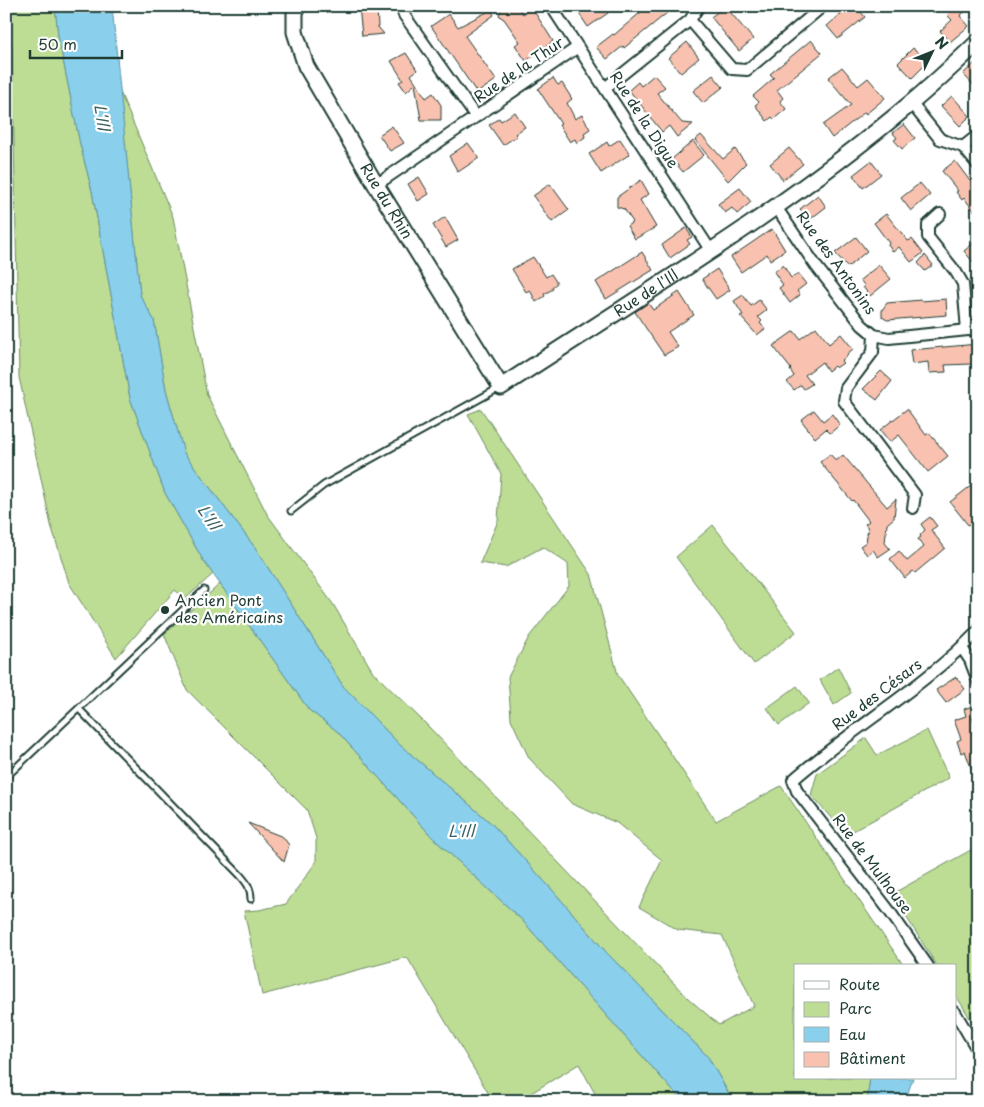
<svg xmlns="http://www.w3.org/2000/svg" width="984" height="1107" viewBox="0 0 984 1107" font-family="'Playpen Sans',sans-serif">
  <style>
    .green { fill: #bddc94; stroke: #6e8c64 }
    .water { fill: #8acfec; stroke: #5f95a2 }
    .building { fill: #f9c1af; stroke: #1f3d34 }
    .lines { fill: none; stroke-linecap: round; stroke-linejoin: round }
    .lane-casing { stroke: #1f3d34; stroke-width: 9 }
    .street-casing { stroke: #1f3d34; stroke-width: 14 }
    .secondary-casing { stroke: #1f3d34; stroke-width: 19 }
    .lane { stroke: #fff; stroke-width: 5 }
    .street { stroke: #fff; stroke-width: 10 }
    .secondary { stroke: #fff; stroke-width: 15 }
    .poi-dot { fill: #1f3d34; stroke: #fff; stroke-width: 2 }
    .labels { text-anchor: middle; stroke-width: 4.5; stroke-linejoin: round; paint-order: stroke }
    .street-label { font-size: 15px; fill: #1f3d34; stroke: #fff }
    .poi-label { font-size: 15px; fill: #1f3d34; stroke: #fff; text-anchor: start }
    .water-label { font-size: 16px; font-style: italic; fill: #3a6262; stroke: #fff }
  </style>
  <rect width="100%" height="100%" fill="#fff"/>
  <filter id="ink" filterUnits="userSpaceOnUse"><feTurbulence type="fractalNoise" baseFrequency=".02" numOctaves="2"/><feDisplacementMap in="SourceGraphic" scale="10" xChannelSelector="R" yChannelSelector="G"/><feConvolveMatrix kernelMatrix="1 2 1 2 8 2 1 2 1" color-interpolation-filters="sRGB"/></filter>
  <g filter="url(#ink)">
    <path class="green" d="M 6,6 L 55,6 L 58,35 L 80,144 L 92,191 L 130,398 L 165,493 L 203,560 L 213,574 L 185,599 L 175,590 L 116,658 L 69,583 L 51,525 L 19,377 L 12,44 L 6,36 Z
      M 120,92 L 173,217 L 207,395 L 267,514 L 333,604 L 373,672 L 427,725 L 688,998 L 719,1025 L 754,1006 L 722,935 L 678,930 L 639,907 L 662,860 L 617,823 L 572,804 L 529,758 L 511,719 L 508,677 L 529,637 L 569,586 L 568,564 L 543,547 L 506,567 L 480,563 L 498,521 L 501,474 L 468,414 L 481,409 L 591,574 L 618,675 L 716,821 L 781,786 L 904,966 L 795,966 L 795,1078 L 870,1078 L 867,1101 L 733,1101 L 708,1057 L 606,952 L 555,893 L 491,823 L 400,745 L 343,686 L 256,549 L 184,453 L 166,390 L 154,320 L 140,295 Z
      M 713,525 L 796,632 L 754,664 L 676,557 Z
      M 220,584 L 309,710 L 337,731 L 434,839 L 522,920 L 682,1101 L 599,1101 L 579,1064 L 518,1101 L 493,1101 L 407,957 L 262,995 L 244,911 L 259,910 L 286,904 L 316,862 L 316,838 L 307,810 L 187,690 L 164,634 Z
      M 838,667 L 851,693 L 834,705 L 820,680 Z
      M 797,686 L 809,703 L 779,725 L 767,708 Z
      M 927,730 L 949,778 L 846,835 L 811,795 L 817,774 L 866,738 L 877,755 Z
      M 978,846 L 978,1020 L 973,1023 L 955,994 L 955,966 L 937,966 L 892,894 Z"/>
    <path class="water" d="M 55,6 L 112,6 L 140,295 L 154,320 L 166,390 L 184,453 L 256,549 L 343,686 L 400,745 L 491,823 L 555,893 L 606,952 L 708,1057 L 733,1101 L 682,1101 L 522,920 L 434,839 L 337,731 L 309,710 L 203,560 L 165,493 L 130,398 L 92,191 L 80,144 L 58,35 Z
      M 870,1078 L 913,1078 L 905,1101 L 867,1101 Z"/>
    <path class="building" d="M 359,6 L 377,6 L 378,27 L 384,34 L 362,36 Z
      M 505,6 L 517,6 L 523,14 L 532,8 L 553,41 L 526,61 L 515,45 L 520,42 L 504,19 L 502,18 L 499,15 L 501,10 Z
      M 588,6 L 604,6 L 608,13 L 588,27 L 578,12 Z
      M 648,6 L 671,6 L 665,11 L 667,13 L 624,48 L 623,46 L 607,59 L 596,47 L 613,34 L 614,35 Z
      M 725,6 L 753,39 L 739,51 L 711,17 Z
      M 850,6 L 856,6 L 865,17 L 838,39 L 827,26 Z
      M 956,6 L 971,6 L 960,16 L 969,26 L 950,42 L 940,31 L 952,20 L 947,15 Z
      M 491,10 L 494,15 L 465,36 L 496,80 L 477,93 L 431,26 L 449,14 L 458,27 Z
      M 811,40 L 822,53 L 777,90 L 783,98 L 780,101 L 786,109 L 774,119 L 772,117 L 767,121 L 755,105 L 759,102 L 753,96 L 774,78 L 770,74 Z
      M 687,42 L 699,58 L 681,73 L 668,58 Z
      M 913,48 L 929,61 L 912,78 L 898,63 Z
      M 406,53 L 417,70 L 411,75 L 426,98 L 433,93 L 441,105 L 441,120 L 421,120 L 415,84 L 406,92 L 399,82 L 403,80 L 391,61 Z
      M 978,60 L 978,90 L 963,74 Z
      M 842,67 L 858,86 L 868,78 L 885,98 L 866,114 L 865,112 L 832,138 L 823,125 L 851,105 L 828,78 Z
      M 654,75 L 665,87 L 657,93 L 682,123 L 693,124 L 677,137 L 669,126 L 662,132 L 629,90 L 638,82 L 641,86 Z
      M 713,75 L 723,87 L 703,103 L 693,91 Z
      M 553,78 L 558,85 L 562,83 L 572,99 L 567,103 L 575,119 L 582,115 L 590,129 L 584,133 L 585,137 L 577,143 L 575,139 L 570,142 L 559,125 L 561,124 L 538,89 Z
      M 952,96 L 970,116 L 960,126 L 941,106 Z
      M 515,112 L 525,127 L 515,134 L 517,136 L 503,145 L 489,125 L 499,118 L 501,121 Z
      M 904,124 L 915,138 L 902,149 L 894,140 L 897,138 L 893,133 Z
      M 392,126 L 404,143 L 390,151 L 379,135 Z
      M 701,135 L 723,159 L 735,149 L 746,163 L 728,181 L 695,140 Z
      M 620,139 L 630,154 L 601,173 L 589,154 L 607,142 L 609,146 Z
      M 693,141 L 704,155 L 683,172 L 672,159 Z
      M 468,143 L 479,158 L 458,172 L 449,156 Z
      M 789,148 L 803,164 L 783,180 L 770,164 Z
      M 871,161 L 881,174 L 863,188 L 853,175 Z
      M 955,161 L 970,181 L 978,176 L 978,186 L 976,188 L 978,191 L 978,216 L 964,198 L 962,200 L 956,192 L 958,191 L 942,171 Z
      M 419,177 L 429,194 L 418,201 L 408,184 Z
      M 641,180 L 649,194 L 640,200 L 656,227 L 635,239 L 627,226 L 633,222 L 624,209 L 617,207 L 617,197 Z
      M 920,183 L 930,195 L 911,211 L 901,198 Z
      M 550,184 L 569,210 L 552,222 L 533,196 Z
      M 740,188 L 751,202 L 737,214 L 732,208 L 725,213 L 718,204 Z
      M 818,195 L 826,207 L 809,220 L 800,209 Z
      M 886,214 L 908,241 L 912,239 L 923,253 L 911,262 L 899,247 L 893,252 L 888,245 L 889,243 L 874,223 Z
      M 445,217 L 458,240 L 446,247 L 433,225 Z
      M 686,228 L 692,237 L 687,240 L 690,244 L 670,258 L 662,245 Z
      M 772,229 L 785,250 L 770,260 L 767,254 L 741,272 L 731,257 Z
      M 856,237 L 867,251 L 848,267 L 835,253 Z
      M 978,239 L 978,268 L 964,251 Z
      M 642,252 L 653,270 L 606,299 L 596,282 Z
      M 925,255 L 933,265 L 925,271 L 918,263 Z
      M 533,257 L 546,277 L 551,274 L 557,283 L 552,287 L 553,289 L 544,294 L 545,296 L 536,302 L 530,290 L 526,292 L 512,269 Z
      M 783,265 L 791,278 L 798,274 L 806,284 L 797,291 L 800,295 L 790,303 L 779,288 L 783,285 L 774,272 Z
      M 879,265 L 891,279 L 870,296 L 863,287 L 865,286 L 860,280 Z
      M 717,269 L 730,290 L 716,299 L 702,279 Z
      M 679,292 L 694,315 L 668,332 L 678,347 L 664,355 L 635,312 L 648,303 L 653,310 Z
      M 743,295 L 751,306 L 759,300 L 767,310 L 758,317 L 762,321 L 760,323 L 765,329 L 757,335 L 740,316 L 743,315 L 734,301 Z
      M 946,299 L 947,315 L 887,320 L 882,317 L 882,310 L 887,303 L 921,300 L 921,301 Z
      M 816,327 L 829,344 L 841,334 L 853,349 L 847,354 L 848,355 L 841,361 L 843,363 L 836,368 L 834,366 L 828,371 L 822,362 L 805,375 L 812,384 L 804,389 L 801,385 L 794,390 L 787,382 L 794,376 L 790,370 L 791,369 L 773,346 L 794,331 L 800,339 Z
      M 978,344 L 978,361 L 971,364 L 945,365 L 946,372 L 929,373 L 928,362 L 912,364 L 910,350 Z
      M 881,371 L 892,381 L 877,400 L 863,389 Z
      M 907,409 L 926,435 L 929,433 L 948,456 L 928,472 L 899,435 L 890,442 L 880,430 Z
      M 814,410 L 823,421 L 832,414 L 840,425 L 830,433 L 826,429 L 815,438 L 801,420 Z
      M 830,454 L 836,461 L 843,455 L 887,507 L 896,499 L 894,518 L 887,524 L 885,543 L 890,549 L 878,557 L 873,550 L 867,555 L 860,546 L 866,542 L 868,528 L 865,524 L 869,521 L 853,500 L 852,501 L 820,462 Z
      M 972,485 L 978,492 L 978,517 L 968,525 L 950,502 Z
      M 930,517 L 937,526 L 931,530 L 945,548 L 915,573 L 913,571 L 905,578 L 890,559 L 899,551 L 907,561 L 924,547 L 918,539 L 921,537 L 920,535 L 925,530 L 921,524 Z
      M 956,677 L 965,689 L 946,703 L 936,690 Z
      M 978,704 L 978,716 L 972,718 L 978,734 L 977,784 L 965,751 L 961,753 L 957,741 L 961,739 L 954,720 L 966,716 L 964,709 Z
      M 248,823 L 283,837 L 289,845 L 284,862 Z"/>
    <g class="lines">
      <g class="lane-casing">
        <path id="lane" d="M 291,511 L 324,485 L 499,388
          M 79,709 L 240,875 C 247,883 251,888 251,899
          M 6,777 L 204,590"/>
      </g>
      <g class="street-casing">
        <path id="street" d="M 401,6 L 404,15 L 476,117
          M 551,6 L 711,251
          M 690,20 L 732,69 L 747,70 L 823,6
          M 605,88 L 690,20 L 699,6
          M 911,103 L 940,139 L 963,147 L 978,165
          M 963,147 L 978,135
          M 376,185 L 578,47
          M 776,207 L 816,266 L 862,325 L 874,335
          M 940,214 L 928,225 L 928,237 L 956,272 L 963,284 L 967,330
          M 874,335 L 873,352 L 846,388 L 844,401 L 915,495 L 913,508
          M 874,335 L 889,338 L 978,329
          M 962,648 L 970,660 L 978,681
          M 928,966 L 888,909 L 797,791 L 793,780 C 852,728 923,688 978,631
          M 955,1012 L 978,1051"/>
      </g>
      <g class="secondary-casing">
        <g id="secondary">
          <path id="s1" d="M 295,6 L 295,32 L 306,66 L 376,185 L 501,387 C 640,296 784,211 911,103 C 934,84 956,63 978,42"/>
        </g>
      </g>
      <use href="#lane" class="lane"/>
      <use href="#street" class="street"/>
      <use href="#secondary" class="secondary"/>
    </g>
  </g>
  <circle class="poi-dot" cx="165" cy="610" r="5"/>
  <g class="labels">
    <g class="street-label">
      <text transform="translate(519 70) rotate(-34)" y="5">Rue de la Thur</text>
      <text transform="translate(644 120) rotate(57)" y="5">Rue de la Digue</text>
      <text dy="5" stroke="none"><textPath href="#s1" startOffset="219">Rue du Rhin</textPath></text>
      <text transform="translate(836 263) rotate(54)" y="5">Rue des Antonins</text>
      <text dy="5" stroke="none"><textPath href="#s1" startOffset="610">Rue de l'Ill</textPath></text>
      <text transform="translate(877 695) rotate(-37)" y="5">Rue des Césars</text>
      <text transform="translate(872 864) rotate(53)" y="5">Rue de Mulhouse</text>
    </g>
    <g class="poi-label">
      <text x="175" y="606">Ancien Pont<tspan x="175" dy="17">des Américains</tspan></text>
    </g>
    <g class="water-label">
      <text transform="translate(102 117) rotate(82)" y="6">L'Ill</text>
      <text transform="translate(209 517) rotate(56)" y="6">L'Ill</text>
      <text x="461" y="837">L'Ill</text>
    </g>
  </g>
  <rect width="984" height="1107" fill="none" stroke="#fff" stroke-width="25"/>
  <rect x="12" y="12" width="959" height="1082" fill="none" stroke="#1f3d34" stroke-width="2" filter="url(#ink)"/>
  <rect x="794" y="964" width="162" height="115" fill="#ffffff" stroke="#a5b1ae"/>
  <rect x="804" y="981" width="25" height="8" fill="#ffffff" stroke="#a5b1ae"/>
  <text x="839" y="990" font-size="15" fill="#1f3d34">Route</text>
  <rect x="804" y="1002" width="25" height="15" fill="#bddc94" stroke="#a5b1ae"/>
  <text x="839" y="1014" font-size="15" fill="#1f3d34">Parc</text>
  <rect x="804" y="1027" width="25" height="15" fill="#8acfec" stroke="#a5b1ae"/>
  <text x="839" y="1040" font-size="15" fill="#1f3d34">Eau</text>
  <rect x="804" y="1052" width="25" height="15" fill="#f9c1af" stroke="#a5b1ae"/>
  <text x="839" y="1064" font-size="15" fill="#1f3d34">Bâtiment</text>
  <g transform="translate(932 52) rotate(47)" stroke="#ffffff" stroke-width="4" paint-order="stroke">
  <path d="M0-4L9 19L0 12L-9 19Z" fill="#1f3d34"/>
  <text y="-8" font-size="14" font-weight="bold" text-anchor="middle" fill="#1f3d34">N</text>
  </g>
  <path d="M30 50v8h92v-8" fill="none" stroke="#1f3d34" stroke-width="2.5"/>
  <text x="38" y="50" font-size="15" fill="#1f3d34" stroke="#ffffff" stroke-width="4" paint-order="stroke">50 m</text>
</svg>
